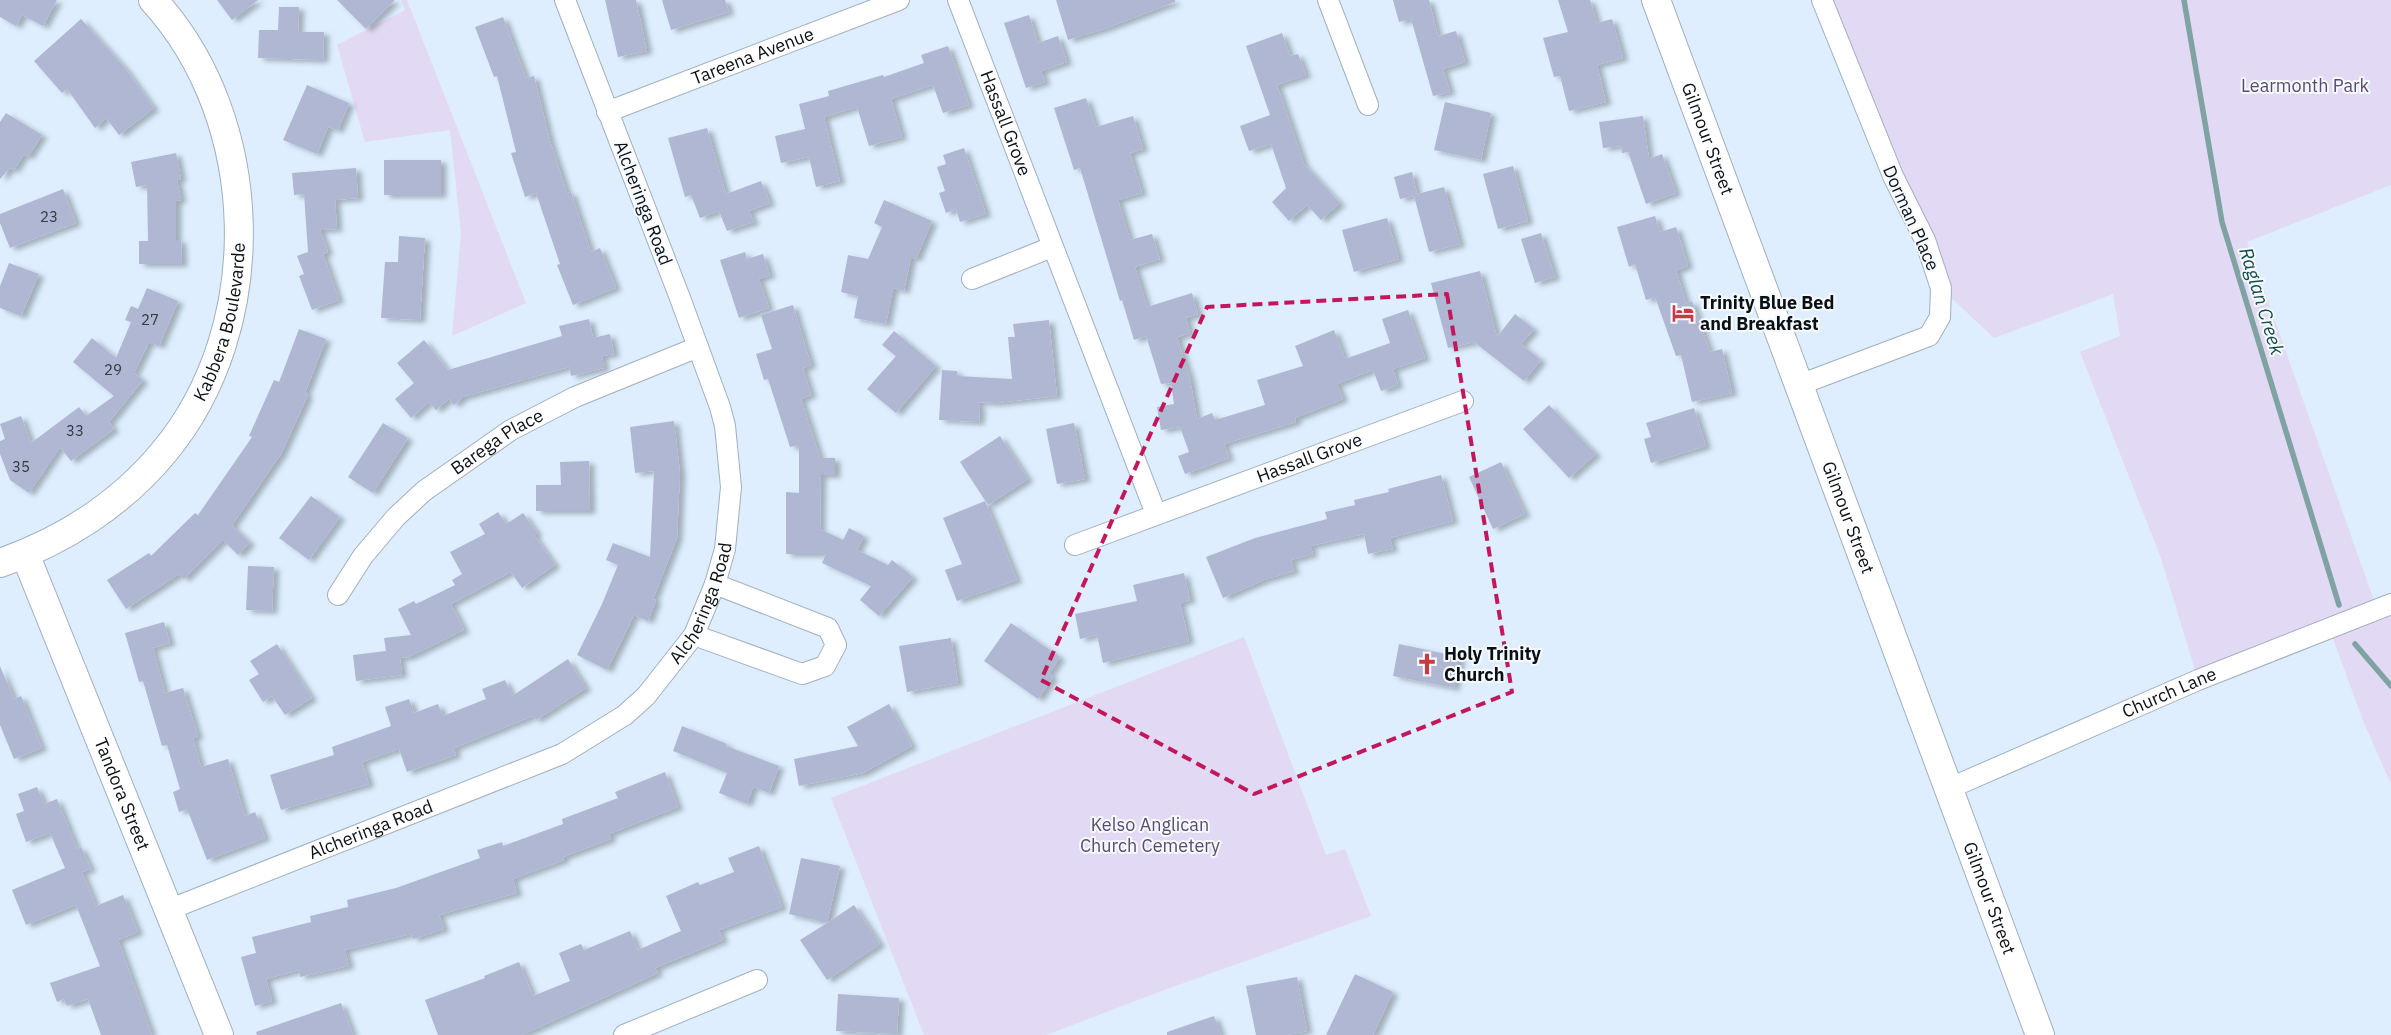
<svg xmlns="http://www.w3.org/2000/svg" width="2391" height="1035" viewBox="0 0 2391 1035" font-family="'IBM Plex Sans',sans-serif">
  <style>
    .green { fill: #e2d9f5 }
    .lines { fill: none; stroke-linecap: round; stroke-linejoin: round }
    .stream { stroke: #7ea3a2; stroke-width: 5.5 }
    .building { fill: #b0b7d3; filter: url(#shadow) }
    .street-casing { stroke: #a0afbe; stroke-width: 22 }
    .secondary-casing { stroke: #a0afbe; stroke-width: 30 }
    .street { stroke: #fff; stroke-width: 20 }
    .secondary { stroke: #fff; stroke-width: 28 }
    .marked { fill: none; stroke: #c2185b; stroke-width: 4; stroke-dasharray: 10 6; stroke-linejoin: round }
    .labels { text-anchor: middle; stroke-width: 4; stroke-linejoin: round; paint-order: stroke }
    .number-label { font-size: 15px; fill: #343944 }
    .street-label { font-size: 18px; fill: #0a0f14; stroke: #f6fafd }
    .park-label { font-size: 18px; fill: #594973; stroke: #f6fafd }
    .poi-label { font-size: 18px; font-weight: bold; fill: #0a0f14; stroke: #f6fafd; text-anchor: start }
    .water-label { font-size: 19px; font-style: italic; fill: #124b4a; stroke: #f6fafd }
  </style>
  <defs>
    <filter id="shadow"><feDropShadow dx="5.5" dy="3" stdDeviation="2.5" flood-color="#0004"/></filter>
  </defs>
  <rect width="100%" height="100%" fill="#deeefe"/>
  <path class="green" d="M 401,0 L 407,0 L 526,303 L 452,336 L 461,233 L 450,130 L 365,142 L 337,45 L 405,10 Z
    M 1822,0 L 2391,0 L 2391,185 L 2247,242 L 2377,609 L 2391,604 L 2391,784 L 2364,723 L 2329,628 L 2198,680 L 2161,558 L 2080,352 L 2120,336 L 2113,294 L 1994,338 L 1941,288 Z
    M 1244,637 L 1326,855 L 1345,849 L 1371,916 L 1167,989 L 1046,1035 L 924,1035 L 831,798 Z"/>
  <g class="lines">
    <path class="stream" d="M 2184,0 L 2222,222 L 2339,605
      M 2355,644 L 2391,686"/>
  </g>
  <path class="building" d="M 0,0 L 57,0 L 43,26 L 22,15 L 16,26 L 0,17 Z
    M 217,0 L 258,0 L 232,20 Z
    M 337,0 L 395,0 L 366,29 Z
    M 605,0 L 636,0 L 647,51 L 618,57 Z
    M 662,0 L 725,0 L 729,12 L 671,30 Z
    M 1056,0 L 1175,0 L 1175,2 L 1107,28 L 1068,40 Z
    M 1393,0 L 1429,0 L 1438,36 L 1456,31 L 1465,62 L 1443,69 L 1450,92 L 1433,96 L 1411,19 L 1399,22 Z
    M 1558,0 L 1590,0 L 1597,23 L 1612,19 L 1623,58 L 1597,65 L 1606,102 L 1569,111 L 1560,76 L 1554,77 L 1543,38 L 1568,32 Z
    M 279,7 L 299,7 L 298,32 L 324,32 L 323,60 L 258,58 L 259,30 L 278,30 Z
    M 1029,15 L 1038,43 L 1058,36 L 1067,62 L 1041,71 L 1045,82 L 1026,88 L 1004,23 Z
    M 503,17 L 526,78 L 534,76 L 550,141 L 567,193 L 571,192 L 591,252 L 600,248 L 616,288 L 573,305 L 557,265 L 560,264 L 536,193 L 525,197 L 511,153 L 516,152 L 497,76 L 494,77 L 475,27 Z
    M 81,19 L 125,68 L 154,108 L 119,135 L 106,118 L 95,128 L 67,89 L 62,93 L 34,61 Z
    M 1282,33 L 1290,56 L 1298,54 L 1306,75 L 1277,85 L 1304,164 L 1340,203 L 1321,220 L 1307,205 L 1289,221 L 1272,202 L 1286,188 L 1271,144 L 1249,151 L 1240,126 L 1270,115 L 1246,46 Z
    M 948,46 L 969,105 L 943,113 L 933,85 L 891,99 L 902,137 L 869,146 L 857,107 L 824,117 L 840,181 L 816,187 L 809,157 L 781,163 L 775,136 L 805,129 L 799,104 L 829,96 L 828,91 L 883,75 L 884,77 L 924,63 L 921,55 Z
    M 307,85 L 349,103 L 338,130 L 328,127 L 317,154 L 283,140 Z
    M 1086,98 L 1096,127 L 1133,116 L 1143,149 L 1130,153 L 1142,193 L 1118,200 L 1130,240 L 1152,234 L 1160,259 L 1135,267 L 1147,307 L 1192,293 L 1198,314 L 1186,318 L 1190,333 L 1177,337 L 1190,379 L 1197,419 L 1212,413 L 1215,420 L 1265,405 L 1257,380 L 1303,366 L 1295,346 L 1334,330 L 1345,359 L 1390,343 L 1382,319 L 1408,310 L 1425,358 L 1393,369 L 1398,385 L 1381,391 L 1373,370 L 1337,384 L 1343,399 L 1295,418 L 1296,422 L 1224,444 L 1229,458 L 1185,474 L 1178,456 L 1189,452 L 1180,427 L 1161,430 L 1157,407 L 1174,404 L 1171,383 L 1161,384 L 1146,336 L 1134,340 L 1122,300 L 1120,301 L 1080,168 L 1074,170 L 1054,108 Z
    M 1445,102 L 1491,113 L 1481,160 L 1434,150 Z
    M 6,113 L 42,135 L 28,157 L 24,154 L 14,170 L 10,168 L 0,179 L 0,122 Z
    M 1643,116 L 1649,159 L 1662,154 L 1676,193 L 1646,204 L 1628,152 L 1622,153 L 1621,146 L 1603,148 L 1599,122 Z
    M 707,128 L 726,194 L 761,181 L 770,203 L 749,211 L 754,222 L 727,231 L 719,211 L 700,218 L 691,195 L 685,197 L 668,138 Z
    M 964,148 L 986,214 L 960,222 L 956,209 L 946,213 L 939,193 L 945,191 L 937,167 L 946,164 L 943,155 Z
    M 176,153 L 181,179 L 177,180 L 181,200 L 176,201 L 176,240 L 181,240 L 182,264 L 139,264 L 139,241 L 148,241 L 147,185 L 136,187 L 131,162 Z
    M 384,160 L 441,160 L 441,195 L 384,195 Z
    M 1513,166 L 1528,221 L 1498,229 L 1483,174 Z
    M 356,168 L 358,198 L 335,200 L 337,229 L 320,230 L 328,252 L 323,254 L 339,300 L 312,310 L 299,276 L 304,274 L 297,256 L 308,252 L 304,194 L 294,195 L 292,173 Z
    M 1412,172 L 1417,194 L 1444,187 L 1460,244 L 1429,252 L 1414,196 L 1400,199 L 1394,177 Z
    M 63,189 L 76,223 L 10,248 L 0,223 L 0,214 Z
    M 884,200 L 932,221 L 916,259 L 911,257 L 904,291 L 893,288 L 886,324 L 854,318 L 858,296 L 841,292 L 848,255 L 868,259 L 882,227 L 874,223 Z
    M 1655,216 L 1660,232 L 1676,227 L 1688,266 L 1676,270 L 1686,303 L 1692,301 L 1710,352 L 1722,349 L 1732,393 L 1692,402 L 1681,355 L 1676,356 L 1655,297 L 1646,300 L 1635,264 L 1629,267 L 1617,227 Z
    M 1387,218 L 1399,259 L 1354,272 L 1342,230 Z
    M 1541,233 L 1555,277 L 1535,283 L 1521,239 Z
    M 399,236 L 425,238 L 420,320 L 381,318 L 385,262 L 398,262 Z
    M 745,252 L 747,259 L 763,254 L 770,275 L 759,279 L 769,308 L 739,318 L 720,260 Z
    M 9,263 L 39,274 L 21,316 L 0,308 L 0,286 Z
    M 1480,271 L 1497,337 L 1515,314 L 1534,329 L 1521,344 L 1541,360 L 1524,381 L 1474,342 L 1448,348 L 1431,283 Z
    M 147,288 L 178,301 L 159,346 L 149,342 L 134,373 L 143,380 L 109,422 L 114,429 L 71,461 L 60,447 L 29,493 L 10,480 L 0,454 L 0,441 L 5,439 L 0,424 L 21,416 L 31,443 L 79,407 L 86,416 L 114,396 L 73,362 L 92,338 L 116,358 L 131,322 L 125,320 L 131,306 L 138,309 Z
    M 793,305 L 811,365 L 803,368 L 811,395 L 801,399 L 820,458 L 835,458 L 835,475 L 821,475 L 820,529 L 843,540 L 849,528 L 864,536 L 857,550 L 888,565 L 892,560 L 913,577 L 879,616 L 860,600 L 871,586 L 822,563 L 826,554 L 786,554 L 786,492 L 799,493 L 799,445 L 790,447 L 768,379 L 764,380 L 756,354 L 772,349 L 761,315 Z
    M 589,319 L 593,338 L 610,334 L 614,354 L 602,356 L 604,368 L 571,376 L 569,367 L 463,397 L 454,405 L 449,399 L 436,410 L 429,402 L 411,418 L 395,399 L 414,383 L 397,363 L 424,340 L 448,370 L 562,336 L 559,326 Z
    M 1049,320 L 1057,396 L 996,403 L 977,402 L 980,407 L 979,422 L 939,420 L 942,370 L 957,371 L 957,376 L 1012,379 L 1008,337 L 1015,337 L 1013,324 Z
    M 299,329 L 326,339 L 305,393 L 308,395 L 281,454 L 232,525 L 250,543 L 238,555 L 223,540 L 184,579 L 179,574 L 126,609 L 107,580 L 149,553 L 151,556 L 195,513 L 198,515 L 252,437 L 249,436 L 274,380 L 279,382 Z
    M 894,331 L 936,366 L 896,413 L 867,389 L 896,356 L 882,345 Z
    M 1549,405 L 1596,454 L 1569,478 L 1523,429 Z
    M 1694,408 L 1706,446 L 1651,463 L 1644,439 L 1651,437 L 1646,423 Z
    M 674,421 L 680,473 L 677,538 L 653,599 L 656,600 L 648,621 L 634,615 L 607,670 L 577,655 L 602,604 L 618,565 L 606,560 L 613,543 L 650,557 L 654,471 L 635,473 L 630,427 Z
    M 383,423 L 408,438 L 373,493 L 348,477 Z
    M 1074,423 L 1085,479 L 1057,484 L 1046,429 Z
    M 1000,436 L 1028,479 L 988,505 L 960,462 Z
    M 589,461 L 590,511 L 536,511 L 536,485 L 561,485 L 560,462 Z
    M 1501,462 L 1525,514 L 1493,529 L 1469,477 Z
    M 1441,475 L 1453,521 L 1390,538 L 1393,549 L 1368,554 L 1364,534 L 1310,546 L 1313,554 L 1291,560 L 1294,571 L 1264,580 L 1223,598 L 1206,557 L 1255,538 L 1327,519 L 1325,512 L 1355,505 L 1354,500 L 1389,492 L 1388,489 Z
    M 311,496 L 340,517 L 309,560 L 279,538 Z
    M 985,501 L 1017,580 L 957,601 L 945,570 L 962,564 L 943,518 Z
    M 498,512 L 506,524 L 523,513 L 537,533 L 534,535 L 555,565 L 522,588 L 511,572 L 451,604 L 464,630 L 409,657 L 400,658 L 402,675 L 356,681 L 353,655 L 386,651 L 384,638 L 411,635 L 398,609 L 414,601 L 416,604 L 455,585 L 452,580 L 462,574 L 450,552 L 485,534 L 479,524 Z
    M 248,566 L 274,567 L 272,611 L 246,610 Z
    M 1184,573 L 1190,600 L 1180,603 L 1189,641 L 1103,663 L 1097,635 L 1080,639 L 1075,614 L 1137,601 L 1133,585 Z
    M 164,622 L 170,643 L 153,648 L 165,693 L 183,688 L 198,736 L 193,738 L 201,767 L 228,759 L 245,816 L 255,812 L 265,838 L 207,860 L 187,809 L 179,812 L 173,792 L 180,789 L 167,745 L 162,746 L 143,681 L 139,682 L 125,633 Z
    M 1011,623 L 1060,657 L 1049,674 L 1053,677 L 1038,699 L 984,661 Z
    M 951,638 L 958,683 L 907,692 L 899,646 Z
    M 277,644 L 312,698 L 285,715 L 272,696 L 263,702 L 249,680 L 259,674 L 250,661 Z
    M 1399,644 L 1460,657 L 1454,688 L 1393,676 Z
    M 568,659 L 586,688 L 536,720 L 533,716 L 454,748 L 456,755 L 407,772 L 399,749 L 362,762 L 369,784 L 281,810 L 270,775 L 334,755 L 332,747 L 391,726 L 385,707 L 409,699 L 414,713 L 438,704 L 443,716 L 486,699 L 482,689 L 505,680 L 512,696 Z
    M 0,666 L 14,699 L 21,696 L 42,748 L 14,759 L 0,725 Z
    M 889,704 L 912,746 L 863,773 L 799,786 L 794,759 L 858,746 L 847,727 Z
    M 682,726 L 727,744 L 726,746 L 779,766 L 769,793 L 753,787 L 747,804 L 719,793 L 727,773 L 673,751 Z
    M 665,772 L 678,807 L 609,834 L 611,839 L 563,857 L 564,860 L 513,879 L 517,893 L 439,915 L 444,929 L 413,939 L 411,934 L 345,950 L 349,966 L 300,977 L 299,970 L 266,979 L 272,1001 L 255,1006 L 241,957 L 256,953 L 252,937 L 311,922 L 310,916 L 348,907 L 347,900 L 396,888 L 480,858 L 477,850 L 502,842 L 503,846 L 563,824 L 562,819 L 618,798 L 615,792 Z
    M 37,787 L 44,804 L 57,799 L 77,849 L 81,847 L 91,869 L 82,872 L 96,906 L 123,895 L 138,932 L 118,940 L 152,1035 L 101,1035 L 88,999 L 67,1006 L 64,999 L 57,1002 L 50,983 L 100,966 L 76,905 L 26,925 L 12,890 L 65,868 L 50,833 L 26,842 L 16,814 L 24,811 L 18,794 Z
    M 759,846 L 782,907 L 719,930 L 723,940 L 655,968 L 658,973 L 522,1035 L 438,1035 L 425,1000 L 485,978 L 484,976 L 519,962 L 533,996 L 570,981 L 559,953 L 581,944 L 584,950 L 630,931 L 638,950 L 681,931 L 666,896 L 698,882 L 700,885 L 734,872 L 728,858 Z
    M 801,858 L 840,866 L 827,923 L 854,905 L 880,944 L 827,980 L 800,940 L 827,923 L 789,914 Z
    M 1355,974 L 1393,992 L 1373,1035 L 1326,1035 Z
    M 1297,977 L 1307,1031 L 1287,1035 L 1256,1035 L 1246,986 Z
    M 838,994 L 899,998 L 897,1034 L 836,1031 Z
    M 341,1003 L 353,1035 L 257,1035 L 256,1032 Z
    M 1214,1016 L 1221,1035 L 1167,1035 L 1167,1032 Z"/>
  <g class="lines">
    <g class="street-casing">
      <g id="street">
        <path id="s1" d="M 958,0 L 1156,514"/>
        <path d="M 1328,0 L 1368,105"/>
        <path id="s2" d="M 607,112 L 899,0"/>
        <path d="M 972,279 L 1052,247"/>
        <path d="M 1799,385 L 1929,336 L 1940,317 L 1941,288 L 1925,240 L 1893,176 L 1822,0"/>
        <path id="s3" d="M 1075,545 L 1463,401"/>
        <path id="s4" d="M 338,595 L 363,556 L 396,517 L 424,491 L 511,430 L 575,397 L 698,347"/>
        <path d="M 694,635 L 802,674 L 825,666 L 836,645 L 828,628 L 715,584"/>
        <path id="s5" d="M 1950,788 L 2198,680 L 2391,604"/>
        <path id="s6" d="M 168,910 L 562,754 L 625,715 L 646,696 L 694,635 L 715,584 L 725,549 L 731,487 L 725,426 L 720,407 L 680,298 L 565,0"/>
        <path d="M 624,1035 L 757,980"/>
      </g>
    </g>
    <g class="secondary-casing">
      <g id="secondary">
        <path id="s7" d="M 1656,0 L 2040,1035"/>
        <path id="s8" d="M 25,554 L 219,1035"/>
        <path id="s9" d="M 0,563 C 63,541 121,504 164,452 C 268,327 263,120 153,0"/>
      </g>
    </g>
    <use href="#street" class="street"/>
    <use href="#secondary" class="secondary"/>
  </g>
  <path class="marked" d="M 1447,294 L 1512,692 L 1254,794 L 1041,680 L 1207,307 Z"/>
  <defs>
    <g id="hotel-bare" transform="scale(1.725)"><path d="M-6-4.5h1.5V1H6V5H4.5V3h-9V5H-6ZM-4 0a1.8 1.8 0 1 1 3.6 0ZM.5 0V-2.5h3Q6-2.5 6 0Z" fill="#ca3a45" stroke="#f6fafd" stroke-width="2.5" paint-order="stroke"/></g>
    <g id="church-bare" transform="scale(1.725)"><path d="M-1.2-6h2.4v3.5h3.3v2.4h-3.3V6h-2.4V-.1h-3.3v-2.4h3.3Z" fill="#ca3a45" stroke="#f6fafd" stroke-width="2.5" paint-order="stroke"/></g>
  </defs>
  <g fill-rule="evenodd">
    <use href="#hotel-bare" x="1683" y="313"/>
    <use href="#church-bare" x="1427" y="664"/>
  </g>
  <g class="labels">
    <g class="number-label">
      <text x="49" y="222">23</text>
      <text x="150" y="325">27</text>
      <text x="113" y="375">29</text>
      <text x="75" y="436">33</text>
      <text x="21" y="472">35</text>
    </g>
    <g class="street-label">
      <text dy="6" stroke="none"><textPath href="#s2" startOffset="156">Tareena Avenue</textPath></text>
      <text dy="6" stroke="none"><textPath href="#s1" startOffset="132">Hassall Grove</textPath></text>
      <text dy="6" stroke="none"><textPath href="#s7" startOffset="148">Gilmour Street</textPath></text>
      <text transform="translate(643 203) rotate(69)" y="6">Alcheringa Road</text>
      <text transform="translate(1911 218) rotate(66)" y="6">Dorman Place</text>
      <text dy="6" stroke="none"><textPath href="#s9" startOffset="345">Kabbera Boulevarde</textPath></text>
      <text dy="6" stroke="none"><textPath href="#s4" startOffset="224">Barega Place</textPath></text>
      <text dy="6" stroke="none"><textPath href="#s3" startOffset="250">Hassall Grove</textPath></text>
      <text dy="6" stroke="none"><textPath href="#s7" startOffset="552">Gilmour Street</textPath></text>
      <text dy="6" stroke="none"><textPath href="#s6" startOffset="636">Alcheringa Road</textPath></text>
      <text dy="6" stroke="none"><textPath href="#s5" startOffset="239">Church Lane</textPath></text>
      <text dy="6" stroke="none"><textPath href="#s8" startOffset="259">Tandora Street</textPath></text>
      <text dy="6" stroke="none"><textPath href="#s6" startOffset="218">Alcheringa Road</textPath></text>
      <text dy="6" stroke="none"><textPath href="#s7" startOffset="958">Gilmour Street</textPath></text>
    </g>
    <g class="park-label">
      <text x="2305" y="92">Learmonth Park</text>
      <text x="1150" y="831">Kelso Anglican<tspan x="1150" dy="21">Church Cemetery</tspan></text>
    </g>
    <g class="poi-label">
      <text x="1700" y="309">Trinity Blue Bed<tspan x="1700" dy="21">and Breakfast</tspan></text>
      <text x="1444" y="660">Holy Trinity<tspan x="1444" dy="21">Church</tspan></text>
    </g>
    <g class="water-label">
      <text transform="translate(2262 301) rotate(73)" y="7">Raglan Creek</text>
    </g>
  </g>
</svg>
